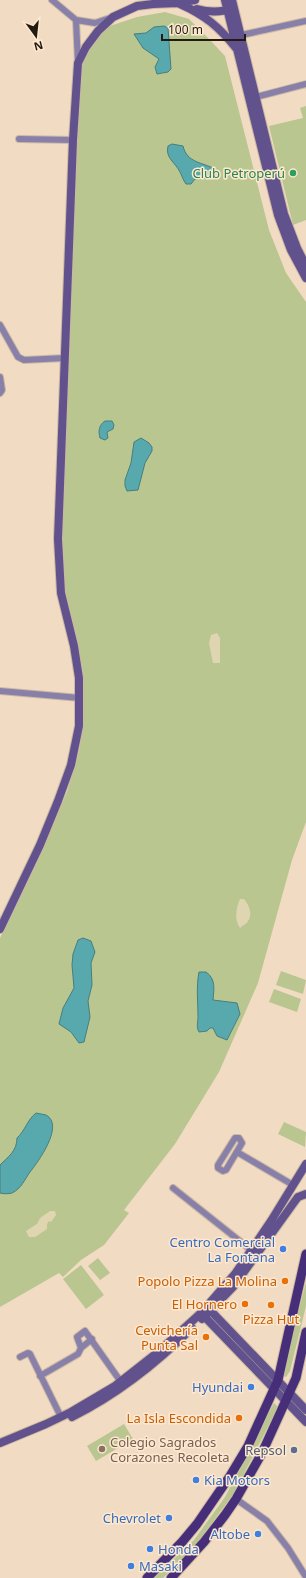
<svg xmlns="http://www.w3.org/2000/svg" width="306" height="1578" viewBox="0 0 306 1578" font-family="'Noto Sans',sans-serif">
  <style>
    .green { fill: #b9c690 }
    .sand { fill: #dfd6b1 }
    .water { fill: #57a9ad; stroke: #477e7e }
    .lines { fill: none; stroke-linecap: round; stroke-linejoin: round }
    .street-casing { stroke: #ccb8a3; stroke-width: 8 }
    .secondary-casing { stroke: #ccb8a3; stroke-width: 10 }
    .primary-casing { stroke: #ccb8a3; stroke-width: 11 }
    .street { stroke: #8980aa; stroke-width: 6 }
    .secondary { stroke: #61528d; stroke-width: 8 }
    .primary { stroke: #462f78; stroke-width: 9 }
    .leisure-dot { fill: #2e9e5b; stroke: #fee8d0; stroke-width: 1.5 }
    .shop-dot { fill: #3f7fe0; stroke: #fee8d0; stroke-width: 1.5 }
    .food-dot { fill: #e8710a; stroke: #fee8d0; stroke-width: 1.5 }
    .education-dot { fill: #8d6e63; stroke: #fee8d0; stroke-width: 1.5 }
    .service-dot { fill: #5c6f8a; stroke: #fee8d0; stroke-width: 1.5 }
    .labels { text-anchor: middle; stroke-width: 3; stroke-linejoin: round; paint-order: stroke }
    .leisure-label { font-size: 13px; fill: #27864d; stroke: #fee8d0; text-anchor: end }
    .shop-label { font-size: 13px; fill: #366cbe; stroke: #fee8d0; text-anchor: end }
    .food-label { font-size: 13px; fill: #c56008; stroke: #fee8d0; text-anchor: end }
    .education-label { font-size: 13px; fill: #785e54; stroke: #fee8d0; text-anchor: start }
    .service-label { font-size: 13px; fill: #4e5e75; stroke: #fee8d0; text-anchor: end }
  </style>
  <rect width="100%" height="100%" fill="#f1dbc3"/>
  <path class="green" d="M 165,12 L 189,19 L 210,40 L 225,56 L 269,230 L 286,273 L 306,302 L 306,822 L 292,860 L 258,983 L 219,1072 L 175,1144 L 124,1210 L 129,1213 L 104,1245 L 81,1260 L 63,1277 L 59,1273 L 0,1307 L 0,938 L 36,863 L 67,792 L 79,751 L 84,706 L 77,647 L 66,604 L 60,557 L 79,68 L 87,46 L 110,26 L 137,17 Z
    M 306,106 L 306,220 L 293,225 L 269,126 L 303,118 L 300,108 Z
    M 281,971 L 306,980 L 303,994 L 276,985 Z
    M 274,989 L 301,999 L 297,1012 L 269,1002 Z
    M 284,1122 L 306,1132 L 305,1147 L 278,1134 Z
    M 98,1258 L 110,1273 L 100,1280 L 88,1266 Z
    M 81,1265 L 104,1295 L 86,1309 L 63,1279 Z
    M 306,1282 L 306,1306 L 290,1371 L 286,1377 L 284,1376 L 283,1372 Z
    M 274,1403 L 278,1407 L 234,1493 L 197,1543 L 163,1578 L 154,1578 L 194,1540 L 225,1497 Z
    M 124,1424 L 133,1439 L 96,1461 L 87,1446 Z"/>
  <path class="sand" d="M 217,633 L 220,638 L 220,663 L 213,663 L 209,643 L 211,635 Z
    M 240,899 L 244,899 C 249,905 253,914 248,921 C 247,924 243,925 240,928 C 234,920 236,908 240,899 Z
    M 50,1211 L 55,1211 L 56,1215 L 51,1222 L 49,1221 L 47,1224 L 47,1229 L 35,1237 L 29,1237 L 26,1231 L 37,1224 L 40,1218 Z"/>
  <path class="water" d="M 164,26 L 168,28 L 171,69 L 168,72 L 157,74 L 155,67 L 159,59 L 143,48 L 134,34 L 146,33 L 154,27 Z
    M 172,144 L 183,146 C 187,163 202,162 215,169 L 215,176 L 212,178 L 195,179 L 191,184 L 186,184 C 183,180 182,176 180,172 C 175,162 165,158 168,146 Z
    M 105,421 L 112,421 L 114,425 L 113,429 L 107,432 L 108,438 L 105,440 L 100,438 C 98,431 99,425 105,421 Z
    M 141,438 L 149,443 L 152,447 L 152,451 L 145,463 L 138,490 L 127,491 L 125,486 L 125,480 L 131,463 L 134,442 Z
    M 83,938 L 91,941 L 95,952 L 91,963 L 92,985 L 88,1001 L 90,1017 L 84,1042 L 79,1043 L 71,1032 L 59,1024 L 63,1008 L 74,988 L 72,965 L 73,954 L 78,940 Z
    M 199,972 L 206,972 C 216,979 214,989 213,1000 L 237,1003 L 240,1014 L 227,1040 L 217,1036 L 213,1028 L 210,1028 L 207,1031 L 199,1032 C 196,1027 198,1022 198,1017 C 198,1002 196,987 199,972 Z
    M 36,1113 C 39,1114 43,1114 46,1115 C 65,1125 38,1162 30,1172 C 25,1179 21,1189 12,1193 C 8,1194 4,1194 0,1193 L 0,1165 C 8,1157 17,1151 17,1138 C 25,1131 27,1120 36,1113 Z"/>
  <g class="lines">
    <g class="street-casing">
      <path id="street" d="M 52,0 L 76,20 L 95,23 L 110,18
        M 76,20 L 78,63
        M 237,36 L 306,21
        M 256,97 L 306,84
        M 19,139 L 73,140
        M 0,325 L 18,357 L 24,360 L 65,358
        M 0,377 L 2,390 L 0,393
        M 0,691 L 80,698
        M 235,1138 L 239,1138 L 242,1143 L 226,1170 L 223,1171 L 218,1168 L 218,1165 Z
        M 237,1152 L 293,1185
        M 173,1188 L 251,1250
        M 81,1348 L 77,1337 L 85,1331 L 121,1382
        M 20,1357 L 28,1353 L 30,1354 L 61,1417
        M 40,1376 L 78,1354 L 81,1348 L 92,1339
        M 236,1499 L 267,1521 L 288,1548 L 306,1577"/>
    </g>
    <g class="secondary-casing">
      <path id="secondary" d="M 225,0 L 278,215 L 291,250 L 306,278
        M 232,0 L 284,214 L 297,248 L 306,266
        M 180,4 C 205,15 219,27 236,48
        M 197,9 C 207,12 222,13 231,8
        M 0,929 L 40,845 L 58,801 L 71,765 L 79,726 L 79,678 L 74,646 L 61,593 L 58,539 L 73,140 L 78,63 L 86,47 L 98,31 L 113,17 L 137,6 L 153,4 L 178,3 L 195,0
        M 208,1308 L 306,1410
        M 201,1313 L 306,1422
        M 202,1319 L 233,1287 L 295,1201 L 298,1197 L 306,1194
        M 72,1417 C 118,1394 156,1364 192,1328
        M 0,1443 L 46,1424 L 71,1412 L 115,1386 L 157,1353 L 201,1313 L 235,1274 L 271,1221 L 306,1164"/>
    </g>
    <g class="primary-casing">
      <path id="primary" d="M 147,1578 L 182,1542 L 197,1524 L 230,1476 L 248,1446 L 278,1380 L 306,1254
        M 171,1578 L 204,1542 L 225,1515 L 236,1499 L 262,1453 L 296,1378 L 306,1332"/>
    </g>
    <use href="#street" class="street"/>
    <use href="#secondary" class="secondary"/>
    <use href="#primary" class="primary"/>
  </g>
  <circle class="leisure-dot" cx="293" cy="173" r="4"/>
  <g class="shop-dot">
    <circle cx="283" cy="1249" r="4"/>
    <circle cx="251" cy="1387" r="4"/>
    <circle cx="196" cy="1480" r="4"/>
    <circle cx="169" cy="1518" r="4"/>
    <circle cx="258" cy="1534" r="4"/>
    <circle cx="150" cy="1549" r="4"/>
    <circle cx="131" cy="1566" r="4"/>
  </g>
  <g class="food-dot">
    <circle cx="285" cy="1281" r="4"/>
    <circle cx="245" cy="1304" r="4"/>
    <circle cx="271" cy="1305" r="4"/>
    <circle cx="206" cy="1337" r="4"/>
    <circle cx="239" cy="1418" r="4"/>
  </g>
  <circle class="education-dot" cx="102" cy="1449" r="4"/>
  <circle class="service-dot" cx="294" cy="1450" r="4"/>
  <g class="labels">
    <g class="leisure-label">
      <text x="285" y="178">Club Petroperú</text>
    </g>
    <g class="shop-label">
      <text x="275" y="1247">Centro Comercial<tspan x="275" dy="15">La Fontana</tspan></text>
      <text x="243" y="1392">Hyundai</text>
      <text x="204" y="1485" text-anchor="start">Kia Motors</text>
      <text x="161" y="1523">Chevrolet</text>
      <text x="250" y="1539">Altobe</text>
      <text x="158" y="1554" text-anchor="start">Honda</text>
      <text x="139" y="1571" text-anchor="start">Masaki</text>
    </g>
    <g class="food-label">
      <text x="277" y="1286">Popolo Pizza La Molina</text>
      <text x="237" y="1309">El Hornero</text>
      <text x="271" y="1324" text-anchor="middle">Pizza Hut</text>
      <text x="198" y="1335">Cevichería<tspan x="198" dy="15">Punta Sal</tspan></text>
      <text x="231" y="1423">La Isla Escondida</text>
    </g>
    <g class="education-label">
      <text x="110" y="1447">Colegio Sagrados<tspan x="110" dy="15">Corazones Recoleta</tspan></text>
    </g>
    <g class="service-label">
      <text x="286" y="1455">Repsol</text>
    </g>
  </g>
  <g transform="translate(36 36) rotate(165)" stroke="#fee8d0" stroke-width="3" paint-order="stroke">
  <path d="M0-3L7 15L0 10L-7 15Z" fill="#231b12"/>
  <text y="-6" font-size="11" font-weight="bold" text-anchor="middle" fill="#231b12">N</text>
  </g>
  <path d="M162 34v6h83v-6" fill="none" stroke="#231b12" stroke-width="2"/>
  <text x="168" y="34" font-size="12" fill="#231b12" stroke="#fee8d0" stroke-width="3" paint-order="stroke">100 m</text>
</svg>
